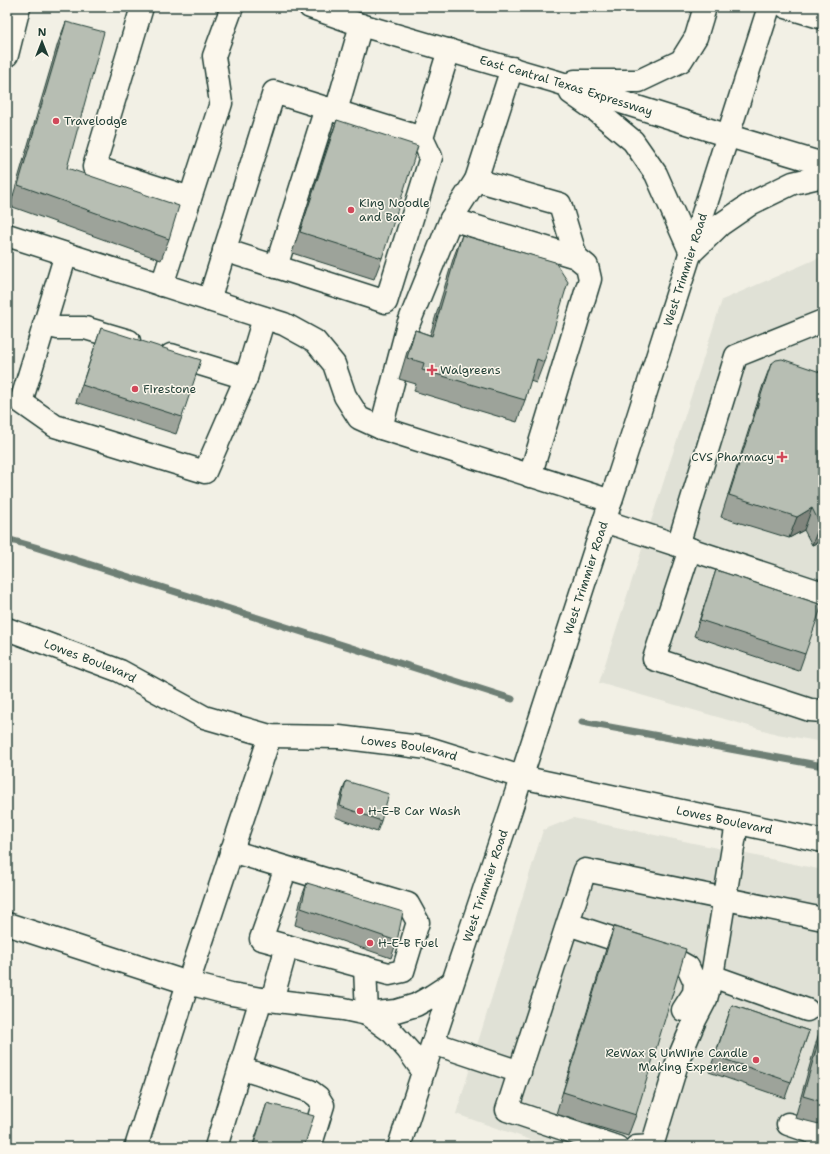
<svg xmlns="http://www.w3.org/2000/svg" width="830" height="1154" viewBox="0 0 830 1154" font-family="'Shantell Sans',sans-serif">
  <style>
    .built { fill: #e0e1d6 }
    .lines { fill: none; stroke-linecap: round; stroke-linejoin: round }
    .stream { stroke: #6e7f75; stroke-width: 7 }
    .minor-casing { stroke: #1f3d34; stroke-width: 25 }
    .major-casing { stroke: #1f3d34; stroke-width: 25 }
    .highway-casing { stroke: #1f3d34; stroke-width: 25 }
    .minor { stroke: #fbf7ec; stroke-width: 22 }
    .major { stroke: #fbf7ec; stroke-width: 22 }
    .highway { stroke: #fbf7ec; stroke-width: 22 }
    .wall { fill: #9da39a; stroke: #1f3d34 }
    .shaded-wall { fill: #80857d; stroke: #1f3d34 }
    .building { fill: #b7beb3; stroke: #1f3d34 }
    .poi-dot { fill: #d1495b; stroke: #fbf7ec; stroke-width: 1.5 }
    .labels { text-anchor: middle; stroke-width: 3; stroke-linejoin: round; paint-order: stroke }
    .street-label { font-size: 12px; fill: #1f3d34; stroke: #fbf7ec }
    .poi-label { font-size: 12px; fill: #1f3d34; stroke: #fbf7ec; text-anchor: start }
  </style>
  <rect width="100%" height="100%" fill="#f2f0e5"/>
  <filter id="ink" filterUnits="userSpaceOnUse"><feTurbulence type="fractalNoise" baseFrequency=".025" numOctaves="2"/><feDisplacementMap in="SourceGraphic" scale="8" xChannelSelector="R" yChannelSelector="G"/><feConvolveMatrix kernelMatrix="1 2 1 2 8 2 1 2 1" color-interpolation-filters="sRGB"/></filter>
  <g filter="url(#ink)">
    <path class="built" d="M 823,256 L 823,742 L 777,734 L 599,683 L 722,300 Z
      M 573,818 L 823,870 L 823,1147 L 551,1147 L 456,1114 L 543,830 Z"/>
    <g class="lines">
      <path class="stream" d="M 7,539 L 35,547 L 512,699
        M 582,722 L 823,766"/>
      <g class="minor-casing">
        <g id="minor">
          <path d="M 142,7 L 94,167 L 190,198"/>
          <path d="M 7,55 L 19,7"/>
          <path d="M 336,111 L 361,25"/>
          <path d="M 476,180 L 560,204 L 576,257"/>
          <path d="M 451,219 L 576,257 L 587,266 L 590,279 L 530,476"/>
          <path d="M 7,235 L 284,324 L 315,341 L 334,364 L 345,396 L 359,418 L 381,428 L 611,501"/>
          <path d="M 224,250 L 386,302 L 431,157 L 422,138 L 449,50"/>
          <path d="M 66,254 L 21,402 L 55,426 L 205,472 L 246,378 L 264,318"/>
          <path d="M 276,267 L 326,108"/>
          <path d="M 162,285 L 221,103 L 214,56 L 232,7"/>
          <path d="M 209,300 L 274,92 L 422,138"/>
          <path d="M 44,325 L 58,328 L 85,328 L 129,341"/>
          <path d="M 171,355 L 246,378"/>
          <path d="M 381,428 L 408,325 L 451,219 L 476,180 L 512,68"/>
          <path d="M 604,521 L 823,593"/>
          <path d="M 678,545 L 736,356 L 823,321"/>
          <path d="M 690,549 L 654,659 L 810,710 L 823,711"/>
          <path id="s1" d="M 7,629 L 120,671 L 204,717 L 270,736 L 339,737 L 428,748 L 521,777 L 823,841"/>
          <path d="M 231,851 L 408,904 L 418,922 L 403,971 L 389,974 L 261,939 L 286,868"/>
          <path d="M 7,924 L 188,983 L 231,994 L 261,999 L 344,1009 L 367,1014 L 396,1011 L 416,1005 L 432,996 L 452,983"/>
          <path d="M 568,924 L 672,958 L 688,967 L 695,982 L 694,993 L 683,1010"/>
          <path d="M 365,967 L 367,1014"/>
          <path d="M 712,976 L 807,1010"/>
          <path d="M 272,1000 L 287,946"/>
          <path d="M 367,1014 L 392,1032 L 408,1050 L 423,1071"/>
          <path d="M 433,1043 L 520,1072"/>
          <path d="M 240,1068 L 310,1091 L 318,1097 L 323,1105 L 310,1147"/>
          <path d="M 788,1124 L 823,1136"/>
          <path d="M 136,1147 L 188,983 L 270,736"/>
          <path d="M 216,1147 L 261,999"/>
          <path d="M 617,1147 L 507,1110 L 585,870 L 823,919"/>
          <path d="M 636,1147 L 652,1146 L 678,1060 L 695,1020 L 706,999 L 712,976 L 737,823"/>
        </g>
      </g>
      <g class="major-casing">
        <g id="major">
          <path id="s2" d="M 310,7 L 361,25 L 554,81 L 729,136 L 823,164"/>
          <path d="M 575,81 L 639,81 L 681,61 L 696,37 L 705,7"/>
          <path d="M 571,93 L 598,112 L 633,141 L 656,174 L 691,253"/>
          <path d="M 692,252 L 720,225 L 752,203 L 793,183 L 823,176"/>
          <path id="s3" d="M 399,1147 C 438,1023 482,899 522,775 C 605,519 688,264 769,7"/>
        </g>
      </g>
      <g class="highway-casing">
        <path id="highway" d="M 786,7 L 823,18"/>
      </g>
      <use href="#minor" class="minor"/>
      <use href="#major" class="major"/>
      <use href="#highway" class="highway"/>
    </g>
    <path class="wall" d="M 66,22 L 67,168 L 169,239 L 161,260 L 10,206 L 58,43 Z
      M 337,120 L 382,258 L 374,279 L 292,253 L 329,141 Z
      M 462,235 L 544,362 L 536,383 L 530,381 L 525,400 L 517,422 L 414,391 L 416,384 L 399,379 L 407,352 L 415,330 L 430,335 L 454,256 Z
      M 101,328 L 182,417 L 176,434 L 76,402 Z
      M 771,364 L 823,373 L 823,540 L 812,545 L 804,530 L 789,538 L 721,517 L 763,385 Z
      M 716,570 L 805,654 L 799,671 L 694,636 Z
      M 346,781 L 381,821 L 377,832 L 335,817 L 342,793 Z
      M 307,883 L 397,941 L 391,958 L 295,925 L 301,899 Z
      M 614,927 L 636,1115 L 628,1136 L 556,1114 L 606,949 Z
      M 732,1005 L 809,1031 L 785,1098 L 709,1072 Z
      M 823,1023 L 823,1125 L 795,1118 L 818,1036 Z
      M 267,1103 L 304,1147 L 252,1147 Z"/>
    <path class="shaded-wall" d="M 812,508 L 804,530 L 789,538 L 797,517 Z
      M 823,522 L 823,540 L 812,545 L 820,524 Z"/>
    <path class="building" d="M 66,22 L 104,32 L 67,168 L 179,206 L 169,239 L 18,185 Z
      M 337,120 L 418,146 L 382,258 L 300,232 Z
      M 462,235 L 555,262 L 568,282 L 544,362 L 537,359 L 525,400 L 422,370 L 424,363 L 407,358 L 415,330 L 432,336 Z
      M 101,328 L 201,360 L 182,417 L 82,385 Z
      M 782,359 L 823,373 L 823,522 L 820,524 L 812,508 L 797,517 L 729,495 L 771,364 L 776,360 Z
      M 716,570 L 822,605 L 805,654 L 700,620 Z
      M 346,781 L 389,794 L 381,821 L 340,806 Z
      M 307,883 L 403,912 L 397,941 L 301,908 Z
      M 614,927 L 686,949 L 636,1115 L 563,1092 Z
      M 732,1005 L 809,1031 L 791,1082 L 715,1056 Z
      M 823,1025 L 823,1102 L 803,1096 Z
      M 267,1103 L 314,1116 L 304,1147 L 253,1147 Z"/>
  </g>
  <g class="poi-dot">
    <circle cx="56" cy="121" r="4"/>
    <circle cx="351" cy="210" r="4"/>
    <path d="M430 364h4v4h4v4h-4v4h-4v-4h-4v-4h4z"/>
    <circle cx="135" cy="389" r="4"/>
    <path d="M780 451h4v4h4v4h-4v4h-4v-4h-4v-4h4z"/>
    <circle cx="360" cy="811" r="4"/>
    <circle cx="370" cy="943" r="4"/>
    <circle cx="756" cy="1060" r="4"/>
  </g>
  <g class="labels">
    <g class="street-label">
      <text dy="4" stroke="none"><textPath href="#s2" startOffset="268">East Central Texas Expressway</textPath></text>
      <text dy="4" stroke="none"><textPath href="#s3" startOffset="923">West Trimmier Road</textPath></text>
      <text dy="4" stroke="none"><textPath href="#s3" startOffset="599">West Trimmier Road</textPath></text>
      <text dy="4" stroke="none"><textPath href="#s1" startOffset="89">Lowes Boulevard</textPath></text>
      <text dy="4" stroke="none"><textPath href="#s1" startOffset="425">Lowes Boulevard</textPath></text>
      <text dy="4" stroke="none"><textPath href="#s1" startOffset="749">Lowes Boulevard</textPath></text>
      <text dy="4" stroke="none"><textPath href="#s3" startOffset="275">West Trimmier Road</textPath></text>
    </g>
    <g class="poi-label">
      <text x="64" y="125">Travelodge</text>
      <text x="359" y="207">King Noodle<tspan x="359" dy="14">and Bar</tspan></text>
      <text x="440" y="374">Walgreens</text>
      <text x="143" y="393">Firestone</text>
      <text x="774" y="461" text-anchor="end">CVS Pharmacy</text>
      <text x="368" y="815">H-E-B Car Wash</text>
      <text x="378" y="947">H-E-B Fuel</text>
      <text x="748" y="1057" text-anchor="end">ReWax &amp; UnWine Candle<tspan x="748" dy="14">Making Experience</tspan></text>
    </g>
  </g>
  <rect width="830" height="1154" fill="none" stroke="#fbf7ec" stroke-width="24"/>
  <rect x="12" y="12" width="806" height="1130" fill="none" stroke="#1f3d34" stroke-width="1.5" filter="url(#ink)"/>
  <g transform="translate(42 42)" stroke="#fbf7ec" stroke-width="3" paint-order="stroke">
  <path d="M0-3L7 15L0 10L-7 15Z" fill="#1f3d34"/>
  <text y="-6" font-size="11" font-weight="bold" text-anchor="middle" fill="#1f3d34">N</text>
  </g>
</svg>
